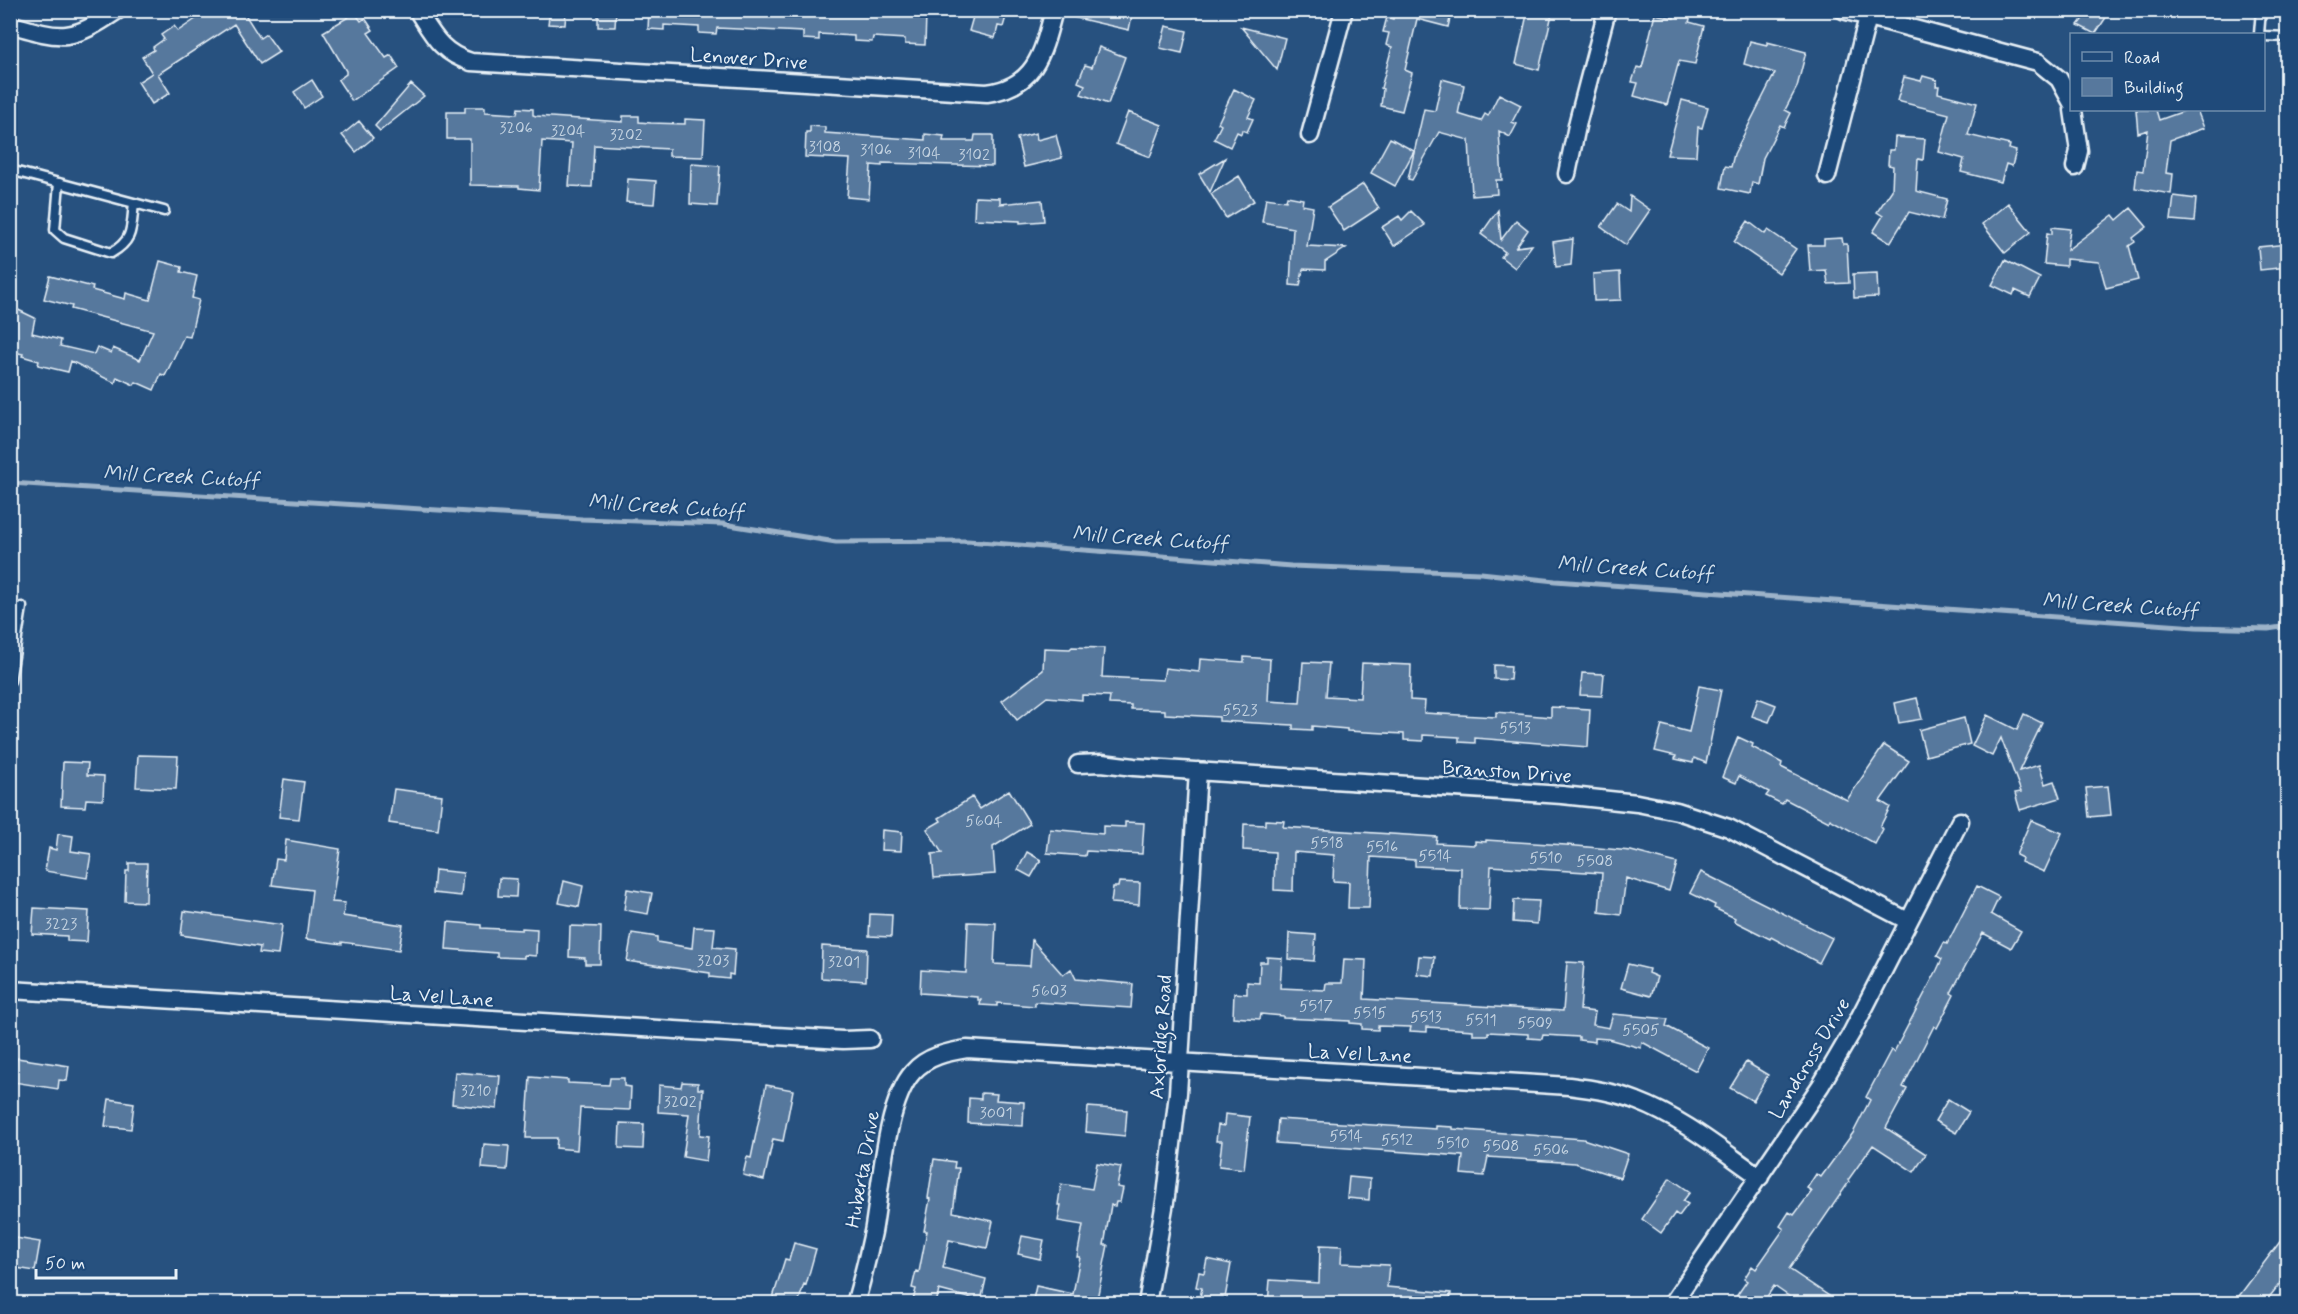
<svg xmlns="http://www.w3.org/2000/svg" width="2298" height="1314" viewBox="0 0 2298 1314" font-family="Mynerve,sans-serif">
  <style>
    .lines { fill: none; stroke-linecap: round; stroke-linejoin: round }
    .stream { stroke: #9db3c9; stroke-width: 5 }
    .building { fill: #57789d; stroke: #e8f1f8; stroke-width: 1.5 }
    .service-casing { stroke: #e8f1f8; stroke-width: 13 }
    .minor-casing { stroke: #e8f1f8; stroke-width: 21 }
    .service { stroke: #1f4a7a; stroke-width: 8 }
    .minor { stroke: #1f4a7a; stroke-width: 16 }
    .labels { text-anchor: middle; stroke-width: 4.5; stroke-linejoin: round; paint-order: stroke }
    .number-label { font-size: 16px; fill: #c4d3e1 }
    .street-label { font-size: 20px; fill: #e8f1f8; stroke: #1f4a7a }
    .water-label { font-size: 21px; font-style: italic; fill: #d5e2ec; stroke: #1f4a7a }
  </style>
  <rect width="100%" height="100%" fill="#27517f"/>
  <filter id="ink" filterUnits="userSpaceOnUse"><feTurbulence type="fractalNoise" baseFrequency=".0167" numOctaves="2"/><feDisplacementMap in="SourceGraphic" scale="12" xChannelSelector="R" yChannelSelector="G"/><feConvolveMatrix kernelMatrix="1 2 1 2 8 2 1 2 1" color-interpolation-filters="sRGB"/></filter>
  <g filter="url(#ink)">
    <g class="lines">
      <path class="stream" d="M 10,483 L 582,519 L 723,524 L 836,542 L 967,541 L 1291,566 L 1481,573 L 1555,581 L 2196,627 L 2268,629 L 2288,626"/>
    </g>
    <path class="building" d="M 209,10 L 254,10 L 246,16 L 260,38 L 266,34 L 279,52 L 260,64 L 234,24 L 158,74 L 170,93 L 152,104 L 138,82 L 152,73 L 142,57 L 154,50 L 153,47 L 164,39 L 161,35 L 174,26 L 178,31 Z
      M 550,10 L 566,10 L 565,25 L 548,24 Z
      M 598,10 L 616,10 L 615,27 L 598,27 Z
      M 649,10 L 868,10 L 926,14 L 925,45 L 905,44 L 905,39 L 873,37 L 872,42 L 854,41 L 854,36 L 819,34 L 819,40 L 803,39 L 803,32 L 717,28 L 716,34 L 699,33 L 699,27 L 664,25 L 664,30 L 648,29 Z
      M 975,10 L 1008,10 L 1003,27 L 998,26 L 995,38 L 969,31 Z
      M 1072,10 L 1133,10 L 1129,30 L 1072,17 Z
      M 1395,10 L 1452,10 L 1448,27 L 1417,19 L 1405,70 L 1412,73 L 1402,111 L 1381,106 L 1383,89 L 1381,88 L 1392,47 L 1386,45 L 1389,33 L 1383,32 L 1387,17 L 1393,19 Z
      M 1528,10 L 1553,10 L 1539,70 L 1516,64 Z
      M 2068,10 L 2111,10 L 2095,34 L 2078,25 L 2082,20 Z
      M 1675,12 L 1691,16 L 1689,22 L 1704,26 L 1695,64 L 1679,61 L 1667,105 L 1634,96 L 1638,83 L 1632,82 L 1637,67 L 1642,68 L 1655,14 L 1674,18 Z
      M 355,13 L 361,21 L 365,18 L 373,30 L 368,33 L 386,58 L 391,55 L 399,68 L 352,101 L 338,80 L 346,74 L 346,71 L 323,32 Z
      M 1166,26 L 1187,31 L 1182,53 L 1160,48 Z
      M 1241,27 L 1285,38 L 1277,70 Z
      M 1750,41 L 1767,45 L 1767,42 L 1806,52 L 1797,87 L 1785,110 L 1791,113 L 1784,127 L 1780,125 L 1763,158 L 1758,184 L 1752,182 L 1750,194 L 1721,188 L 1725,166 L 1731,167 L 1734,154 L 1775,73 L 1744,64 Z
      M 1099,47 L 1125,57 L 1108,104 L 1081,94 L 1085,85 L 1078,82 L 1085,65 L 1092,67 Z
      M 1923,76 L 1937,80 L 1936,86 L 1939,86 L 1938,93 L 1977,103 L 1968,135 L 2010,145 L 2009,149 L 2016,151 L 2012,166 L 2006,164 L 2001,182 L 1961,172 L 1964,159 L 1939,152 L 1949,114 L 1897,101 L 1904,77 L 1921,81 Z
      M 1442,79 L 1464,85 L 1458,114 L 1481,121 L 1485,114 L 1488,116 L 1499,94 L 1521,105 L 1512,122 L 1517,124 L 1510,137 L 1499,131 L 1502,180 L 1496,180 L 1497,194 L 1472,196 L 1469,140 L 1439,132 L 1412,180 L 1408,179 L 1424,109 L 1435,111 Z
      M 312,80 L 322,96 L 304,108 L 294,92 Z
      M 411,84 L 424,96 L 380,131 L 375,126 Z
      M 1234,89 L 1256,100 L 1248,117 L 1253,119 L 1247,132 L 1242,130 L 1241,134 L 1237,132 L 1230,147 L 1214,139 L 1221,125 L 1218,123 Z
      M 1682,100 L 1708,107 L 1702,128 L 1698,127 L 1696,156 L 1667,155 Z
      M 465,107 L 485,107 L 485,112 L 517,114 L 518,108 L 533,109 L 533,115 L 536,116 L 623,122 L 623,116 L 639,116 L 639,122 L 651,123 L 685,124 L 685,119 L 705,120 L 703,157 L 669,156 L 669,149 L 594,145 L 592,187 L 569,186 L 572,143 L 542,141 L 539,190 L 519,188 L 519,186 L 470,185 L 470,139 L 447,139 L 447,112 L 465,112 Z
      M 2136,110 L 2156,110 L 2159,120 L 2187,110 L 2197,110 L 2204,128 L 2170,140 L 2166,173 L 2173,174 L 2171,194 L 2135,188 L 2137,170 L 2143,171 L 2148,130 L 2138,133 Z
      M 1128,112 L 1162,125 L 1150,157 L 1116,144 Z
      M 359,121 L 373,138 L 356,152 L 342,135 Z
      M 810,126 L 825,127 L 825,133 L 925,140 L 925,134 L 944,136 L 943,141 L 974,141 L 975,135 L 993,135 L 993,166 L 882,163 L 882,166 L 871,165 L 869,199 L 847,197 L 850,159 L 805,157 L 806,132 L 810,132 Z
      M 1036,133 L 1037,140 L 1056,135 L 1062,158 L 1024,167 L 1017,138 Z
      M 1895,137 L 1925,139 L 1923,160 L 1918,159 L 1916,191 L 1947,199 L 1942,220 L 1909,212 L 1890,243 L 1873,232 L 1883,216 L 1877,212 L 1892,190 L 1893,166 L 1888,165 L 1889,150 L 1894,150 Z
      M 1390,138 L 1414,151 L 1395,186 L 1371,173 Z
      M 1225,158 L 1210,192 L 1199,174 Z
      M 691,164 L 720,166 L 717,206 L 690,204 Z
      M 1239,176 L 1254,201 L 1226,218 L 1211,194 Z
      M 628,179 L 656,181 L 654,204 L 626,202 Z
      M 1363,184 L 1379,208 L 1344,231 L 1328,207 Z
      M 1287,196 L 1303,199 L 1302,205 L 1313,207 L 1307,246 L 1346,248 L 1325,262 L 1325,270 L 1303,269 L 1300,286 L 1290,285 L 1293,228 L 1262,222 L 1266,198 L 1286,201 Z
      M 1630,196 L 1650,210 L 1626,245 L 1601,227 L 1617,204 L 1629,212 Z
      M 2174,196 L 2196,199 L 2194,222 L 2171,220 Z
      M 975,197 L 1000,198 L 1000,204 L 1042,200 L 1044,221 L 1020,223 L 1020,221 L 974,219 Z
      M 2008,203 L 2031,232 L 2005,253 L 1982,224 Z
      M 2131,208 L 2147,227 L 2133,238 L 2135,242 L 2129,246 L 2138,280 L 2106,288 L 2099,262 L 2066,259 L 2066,266 L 2044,264 L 2047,233 L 2052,234 L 2052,227 L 2070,229 L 2067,250 L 2113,215 L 2117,220 Z
      M 1498,210 L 1501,240 L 1516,220 L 1528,230 L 1516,247 L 1532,245 L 1515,268 L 1501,257 L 1505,252 L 1481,234 Z
      M 1411,211 L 1425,225 L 1394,246 L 1382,227 L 1399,216 L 1402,220 Z
      M 1748,221 L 1765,234 L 1768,230 L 1796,249 L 1779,273 L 1734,242 Z
      M 1842,238 L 1843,244 L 1847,244 L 1849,283 L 1828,284 L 1826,270 L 1810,271 L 1808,245 L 1824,245 L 1824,239 Z
      M 1573,239 L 1571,265 L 1556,267 L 1553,242 Z
      M 2288,244 L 2288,267 L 2260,270 L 2258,247 Z
      M 2005,260 L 2040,278 L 2030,297 L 2015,290 L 2013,295 L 1992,285 Z
      M 160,261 L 182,267 L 181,272 L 197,276 L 192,298 L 199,300 L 190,337 L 184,336 L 165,376 L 161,374 L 154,390 L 136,382 L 134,385 L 117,377 L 115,383 L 71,361 L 68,372 L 38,365 L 39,361 L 22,356 L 23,354 L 10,351 L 10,306 L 35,318 L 32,333 L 61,340 L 60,346 L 94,354 L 97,347 L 111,353 L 113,348 L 140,360 L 153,331 L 71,309 L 72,306 L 44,299 L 50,276 L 93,287 L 92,290 L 125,299 L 126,293 L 150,300 Z
      M 1620,272 L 1621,300 L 1594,301 L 1593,274 Z
      M 1877,273 L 1878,297 L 1854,298 L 1853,274 Z
      M 1072,647 L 1104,648 L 1102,677 L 1163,680 L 1165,668 L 1199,672 L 1200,659 L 1244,662 L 1244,657 L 1270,659 L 1268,701 L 1300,703 L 1303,662 L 1329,663 L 1326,696 L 1360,698 L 1362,663 L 1411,665 L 1410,700 L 1425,701 L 1424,713 L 1496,717 L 1496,712 L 1551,717 L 1551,707 L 1590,709 L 1588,747 L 1475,738 L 1475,743 L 1459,742 L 1459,737 L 1423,735 L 1423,741 L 1404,740 L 1404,734 L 1347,731 L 1347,729 L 1312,726 L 1312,730 L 1293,729 L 1293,725 L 1219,721 L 1219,717 L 1165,714 L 1165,710 L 1131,709 L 1131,705 L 1109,704 L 1110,696 L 1082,695 L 1082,700 L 1047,697 L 1017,720 L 1002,701 L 1043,670 L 1044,648 L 1070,649 Z
      M 1494,665 L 1511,666 L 1510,680 L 1494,679 Z
      M 1582,673 L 1604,674 L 1602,696 L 1580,695 Z
      M 1699,686 L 1721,690 L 1706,763 L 1694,758 L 1693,763 L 1675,759 L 1676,756 L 1655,751 L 1662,725 L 1689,732 Z
      M 1758,698 L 1776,705 L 1769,722 L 1752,716 Z
      M 1917,698 L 1922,719 L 1899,723 L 1895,703 Z
      M 2024,714 L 2042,723 L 2019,771 L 2039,765 L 2045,784 L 2054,781 L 2060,798 L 2020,810 L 2015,793 L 2021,792 L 2001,738 L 1992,756 L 1972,746 L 1987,715 L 2017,730 Z
      M 1964,718 L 1970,744 L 1926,756 L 1919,730 Z
      M 1738,737 L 1753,744 L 1752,747 L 1782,763 L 1781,767 L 1847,800 L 1884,745 L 1909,761 L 1880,801 L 1890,807 L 1880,827 L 1883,829 L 1875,844 L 1830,819 L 1829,822 L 1785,799 L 1782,804 L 1766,796 L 1769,792 L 1739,776 L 1736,783 L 1722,777 Z
      M 138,755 L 178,756 L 176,789 L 136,787 Z
      M 63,762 L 88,763 L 87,775 L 104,776 L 103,800 L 86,799 L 85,807 L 61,806 Z
      M 284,779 L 304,782 L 299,819 L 279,817 Z
      M 2108,786 L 2111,815 L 2089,817 L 2086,788 Z
      M 394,789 L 442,795 L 438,830 L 389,823 Z
      M 1009,790 L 1030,824 L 993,847 L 995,874 L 934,878 L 932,854 L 942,853 L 927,829 L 941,821 L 939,818 L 972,797 L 980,809 Z
      M 1265,820 L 1284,821 L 1283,827 L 1437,837 L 1436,843 L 1475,845 L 1475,841 L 1486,842 L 1486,840 L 1566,845 L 1631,851 L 1677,863 L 1669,891 L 1626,878 L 1621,915 L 1599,912 L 1602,873 L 1491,866 L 1489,910 L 1460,909 L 1461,868 L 1415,866 L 1415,860 L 1371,857 L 1369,908 L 1348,908 L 1349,882 L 1333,881 L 1334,855 L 1294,852 L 1293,891 L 1274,890 L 1275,852 L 1243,850 L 1244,824 L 1265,825 Z
      M 2031,820 L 2062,833 L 2044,872 L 2021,862 L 2022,858 L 2016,855 Z
      M 1125,822 L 1144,823 L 1142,854 L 1086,851 L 1085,856 L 1047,853 L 1050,829 L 1103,834 L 1103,826 L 1125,827 Z
      M 882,830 L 902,832 L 901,851 L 881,850 Z
      M 58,834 L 73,836 L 71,851 L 91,854 L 87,878 L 45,871 L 49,848 L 56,850 Z
      M 286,840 L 340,849 L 332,902 L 345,903 L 343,916 L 403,925 L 399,950 L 342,942 L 342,944 L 306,939 L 312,890 L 272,885 L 276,859 L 284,860 Z
      M 1027,852 L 1041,860 L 1031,877 L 1018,870 Z
      M 129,863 L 147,863 L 146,902 L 125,901 L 126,871 L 129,871 Z
      M 435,870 L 463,873 L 461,896 L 433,893 Z
      M 1701,872 L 1832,938 L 1819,963 L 1771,937 L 1770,939 L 1734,921 L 1735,918 L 1714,908 L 1715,905 L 1690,893 Z
      M 499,878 L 517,879 L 516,897 L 498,896 Z
      M 564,881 L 583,886 L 579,907 L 559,903 Z
      M 1119,882 L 1140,883 L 1139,905 L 1111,903 L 1113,887 L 1118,887 Z
      M 1977,886 L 1999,897 L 1991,914 L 2021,931 L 2011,948 L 1983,933 L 1951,993 L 1954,995 L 1937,1028 L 1934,1026 L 1903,1087 L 1907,1089 L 1886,1128 L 1926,1154 L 1914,1172 L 1873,1145 L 1848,1180 L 1849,1182 L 1789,1269 L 1841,1304 L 1800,1304 L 1774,1286 L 1762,1304 L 1731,1304 L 1747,1281 L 1744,1279 L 1752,1266 L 1756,1269 L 1784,1229 L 1780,1226 L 1789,1212 L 1794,1215 L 1812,1191 L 1807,1188 L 1816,1174 L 1821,1177 L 1853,1133 L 1870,1100 L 1866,1097 L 1891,1050 L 1894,1052 L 1937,970 L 1942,959 L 1937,956 L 1944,943 L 1947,944 Z
      M 627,889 L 652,893 L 648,914 L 624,910 Z
      M 1514,900 L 1539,901 L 1537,924 L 1513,922 Z
      M 34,908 L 89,911 L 87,942 L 67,941 L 67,936 L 32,934 Z
      M 184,911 L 282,925 L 278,955 L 259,953 L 260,947 L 181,935 Z
      M 870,914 L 892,915 L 891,937 L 869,936 Z
      M 448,922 L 481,925 L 481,928 L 522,930 L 522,928 L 537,929 L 536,956 L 524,955 L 524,958 L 497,957 L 497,953 L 446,949 Z
      M 968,922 L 996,923 L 994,964 L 1030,966 L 1032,940 L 1063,975 L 1071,969 L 1076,979 L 1133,984 L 1131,1008 L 1035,1002 L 1035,1006 L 997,1003 L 997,1006 L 980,1005 L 981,1000 L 978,1000 L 978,997 L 920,993 L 921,970 L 966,973 Z
      M 570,926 L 601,927 L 600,964 L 585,964 L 585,958 L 569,957 Z
      M 694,927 L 715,928 L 713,947 L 735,949 L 733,975 L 729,974 L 729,979 L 710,977 L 710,973 L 627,961 L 632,933 L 657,937 L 657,942 L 692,948 Z
      M 1289,933 L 1316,935 L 1314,961 L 1288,959 Z
      M 822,946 L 867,949 L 866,981 L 821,978 Z
      M 1419,956 L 1435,957 L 1433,976 L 1417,974 Z
      M 1267,957 L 1282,958 L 1280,988 L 1325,990 L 1326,983 L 1342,983 L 1344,959 L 1366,960 L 1364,999 L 1563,1011 L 1567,962 L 1584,963 L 1580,1010 L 1595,1012 L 1593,1025 L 1609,1028 L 1613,1014 L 1668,1019 L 1666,1026 L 1708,1048 L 1696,1071 L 1642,1042 L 1641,1048 L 1608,1039 L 1595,1038 L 1595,1042 L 1579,1040 L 1579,1037 L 1543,1035 L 1542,1039 L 1528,1038 L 1528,1034 L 1488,1032 L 1488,1035 L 1473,1035 L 1473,1030 L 1427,1027 L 1427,1032 L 1410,1031 L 1411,1027 L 1378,1026 L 1378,1030 L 1362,1029 L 1362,1024 L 1350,1023 L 1350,1021 L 1283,1018 L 1283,1016 L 1261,1014 L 1260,1019 L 1233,1017 L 1234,993 L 1247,994 L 1247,982 L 1259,983 L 1260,962 L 1267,962 Z
      M 1628,964 L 1649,969 L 1648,973 L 1657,977 L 1651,996 L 1621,988 Z
      M 17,1058 L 69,1066 L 67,1081 L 59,1080 L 58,1089 L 13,1082 Z
      M 1746,1062 L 1768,1075 L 1753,1101 L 1730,1088 Z
      M 455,1072 L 500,1076 L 497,1109 L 452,1104 Z
      M 530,1077 L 568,1080 L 568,1083 L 609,1085 L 610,1078 L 624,1078 L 624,1086 L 631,1087 L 630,1110 L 580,1108 L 577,1150 L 556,1148 L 557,1138 L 526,1138 Z
      M 682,1082 L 698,1083 L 698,1089 L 703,1089 L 700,1135 L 709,1136 L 706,1161 L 683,1157 L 689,1114 L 658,1112 L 659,1085 L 681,1087 Z
      M 766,1085 L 793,1090 L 783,1141 L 773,1139 L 764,1180 L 743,1175 L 747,1157 L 751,1158 Z
      M 981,1093 L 997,1094 L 996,1100 L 1024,1102 L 1023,1126 L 968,1123 L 969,1098 L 981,1099 Z
      M 109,1099 L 134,1103 L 131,1129 L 105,1126 Z
      M 1948,1099 L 1969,1112 L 1956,1133 L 1935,1121 Z
      M 1088,1107 L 1127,1110 L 1125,1136 L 1086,1132 Z
      M 1225,1114 L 1250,1117 L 1244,1169 L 1219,1166 L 1222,1141 L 1216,1141 L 1218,1125 L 1224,1126 Z
      M 1278,1119 L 1436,1129 L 1436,1126 L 1453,1127 L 1453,1129 L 1583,1139 L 1628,1154 L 1620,1178 L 1575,1163 L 1488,1157 L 1484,1176 L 1461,1174 L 1463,1156 L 1276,1143 Z
      M 620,1123 L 644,1124 L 643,1149 L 619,1148 Z
      M 484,1144 L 509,1146 L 507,1170 L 482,1168 Z
      M 934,1159 L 955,1162 L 954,1168 L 959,1168 L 953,1212 L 993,1221 L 987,1248 L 949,1240 L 943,1268 L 986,1279 L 981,1301 L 939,1290 L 936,1304 L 912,1304 L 916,1289 L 912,1288 L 916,1271 L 919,1272 L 927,1231 L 924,1231 L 930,1199 L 928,1198 Z
      M 1097,1163 L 1121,1167 L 1117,1187 L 1123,1188 L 1120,1202 L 1116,1202 L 1115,1206 L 1111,1205 L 1104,1245 L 1108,1245 L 1096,1304 L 1032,1304 L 1036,1286 L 1073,1294 L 1080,1257 L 1077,1257 L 1083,1225 L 1058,1221 L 1061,1205 L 1058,1205 L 1061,1184 L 1092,1189 Z
      M 1349,1177 L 1370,1179 L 1369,1200 L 1347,1198 Z
      M 1670,1178 L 1690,1192 L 1683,1201 L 1688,1204 L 1679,1216 L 1675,1213 L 1661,1233 L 1642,1219 Z
      M 2288,1231 L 2288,1273 L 2264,1304 L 2233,1304 Z
      M 1022,1236 L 1044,1240 L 1040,1259 L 1018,1254 Z
      M 10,1237 L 40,1242 L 35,1271 L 10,1267 Z
      M 794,1243 L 816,1249 L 806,1285 L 804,1284 L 798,1304 L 771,1304 L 785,1259 L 789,1260 Z
      M 1320,1245 L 1342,1246 L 1341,1263 L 1389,1265 L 1387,1287 L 1451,1293 L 1450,1304 L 1268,1304 L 1270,1280 L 1319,1283 Z
      M 1207,1259 L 1231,1264 L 1224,1304 L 1199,1301 L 1202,1288 L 1196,1287 L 1199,1272 L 1204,1273 Z"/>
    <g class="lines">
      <g class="service-casing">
        <path id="service" d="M 2259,34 L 2261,10
          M 2264,36 L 2288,37
          M 10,170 L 164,211
          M 59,183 L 55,230 L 64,238 L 111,253 C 134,240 131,228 134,203
          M 10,681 L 22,607"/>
      </g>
      <g class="minor-casing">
        <path id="minor" d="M 417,10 C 433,35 441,53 471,62 L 987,93 C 1036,87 1043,52 1054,10
          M 1843,10 L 2038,62 L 2059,79 L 2072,103
          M 10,24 C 64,40 70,42 118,10
          M 2073,110 L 2079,151 L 2075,167
          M 1310,135 L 1344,10
          M 1567,174 L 1578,121 L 1607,10
          M 1827,176 L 1868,17
          M 1078,764 L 1102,763 L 1134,767 L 1562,795 L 1637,803 L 1677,811 L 1729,828 L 1908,921
          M 10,990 L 843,1040 L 870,1039
          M 855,1304 C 862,1280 868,1256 873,1232 C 881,1189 885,1103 913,1072 C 927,1056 948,1052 967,1049 L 1569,1086 C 1592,1089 1615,1092 1637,1101 C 1682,1118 1721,1150 1760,1177
          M 1147,1304 L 1166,1196 L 1178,1093 L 1198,771
          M 1672,1304 L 1821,1085 L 1852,1032 L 1960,821"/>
      </g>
      <use href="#service" class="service"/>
      <use href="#minor" class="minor"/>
    </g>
  </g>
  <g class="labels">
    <g class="number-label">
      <text x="516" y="133">3206</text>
      <text x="568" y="136">3204</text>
      <text x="626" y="140">3202</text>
      <text x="825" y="152">3108</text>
      <text x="876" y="155">3106</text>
      <text x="924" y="158">3104</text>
      <text x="974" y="160">3102</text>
      <text x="1240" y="715">5523</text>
      <text x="1515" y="733">5513</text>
      <text x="984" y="826">5604</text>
      <text x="1327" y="848">5518</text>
      <text x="1382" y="852">5516</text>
      <text x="1435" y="861">5514</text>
      <text x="1546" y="863">5510</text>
      <text x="1595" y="866">5508</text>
      <text x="61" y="929">3223</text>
      <text x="713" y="966">3203</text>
      <text x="844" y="967">3201</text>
      <text x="1049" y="996">5603</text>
      <text x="1316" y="1011">5517</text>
      <text x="1370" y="1018">5515</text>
      <text x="1426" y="1022">5513</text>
      <text x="1481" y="1025">5511</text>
      <text x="1535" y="1028">5509</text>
      <text x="1641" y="1035">5505</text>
      <text x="476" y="1096">3210</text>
      <text x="680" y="1107">3202</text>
      <text x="996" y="1118">3001</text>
      <text x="1346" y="1141">5514</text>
      <text x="1397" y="1145">5512</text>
      <text x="1453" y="1148">5510</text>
      <text x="1501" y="1151">5508</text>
      <text x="1551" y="1155">5506</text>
    </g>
    <g class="street-label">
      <text transform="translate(749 58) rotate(4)" y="7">Lenover Drive</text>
      <text transform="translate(1507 771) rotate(4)" y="7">Branston Drive</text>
      <text transform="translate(442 996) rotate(4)" y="7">La Vel Lane</text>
      <text transform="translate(1160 1037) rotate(-86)" y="7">Axbridge Road</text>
      <text transform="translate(1360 1053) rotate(3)" y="7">La Vel Lane</text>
      <text transform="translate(1809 1058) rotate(-59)" y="7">Landcross Drive</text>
      <text transform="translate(862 1169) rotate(-80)" y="7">Huberta Drive</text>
    </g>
    <g class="water-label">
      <text transform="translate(181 476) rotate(3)" y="7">Mill Creek Cutoff</text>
      <text transform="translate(666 506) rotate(4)" y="7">Mill Creek Cutoff</text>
      <text transform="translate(1150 538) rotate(4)" y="7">Mill Creek Cutoff</text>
      <text transform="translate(1635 568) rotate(4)" y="7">Mill Creek Cutoff</text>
      <text transform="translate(2120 605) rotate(4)" y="7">Mill Creek Cutoff</text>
    </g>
  </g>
  <rect width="2298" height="1314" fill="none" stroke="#1f4a7a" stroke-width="36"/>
  <rect x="18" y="18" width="2262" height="1278" fill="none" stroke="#e8f1f8" stroke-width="2" filter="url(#ink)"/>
  <rect x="2070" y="33" width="195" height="78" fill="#1f4a7a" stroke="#6f8dac" stroke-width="1.5"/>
  <rect x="2082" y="52" width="30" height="9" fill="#1f4a7a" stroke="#6f8dac" stroke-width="1.5"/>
  <text x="2124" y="63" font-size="18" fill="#e8f1f8">Road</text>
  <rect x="2082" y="78" width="30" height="18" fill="#57789d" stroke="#6f8dac" stroke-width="1.5"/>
  <text x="2124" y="93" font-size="18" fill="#e8f1f8">Building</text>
  <path d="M36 1269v9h140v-9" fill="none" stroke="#e8f1f8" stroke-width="3"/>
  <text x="45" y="1269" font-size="18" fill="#e8f1f8" stroke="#1f4a7a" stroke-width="4.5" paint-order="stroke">50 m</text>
</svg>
